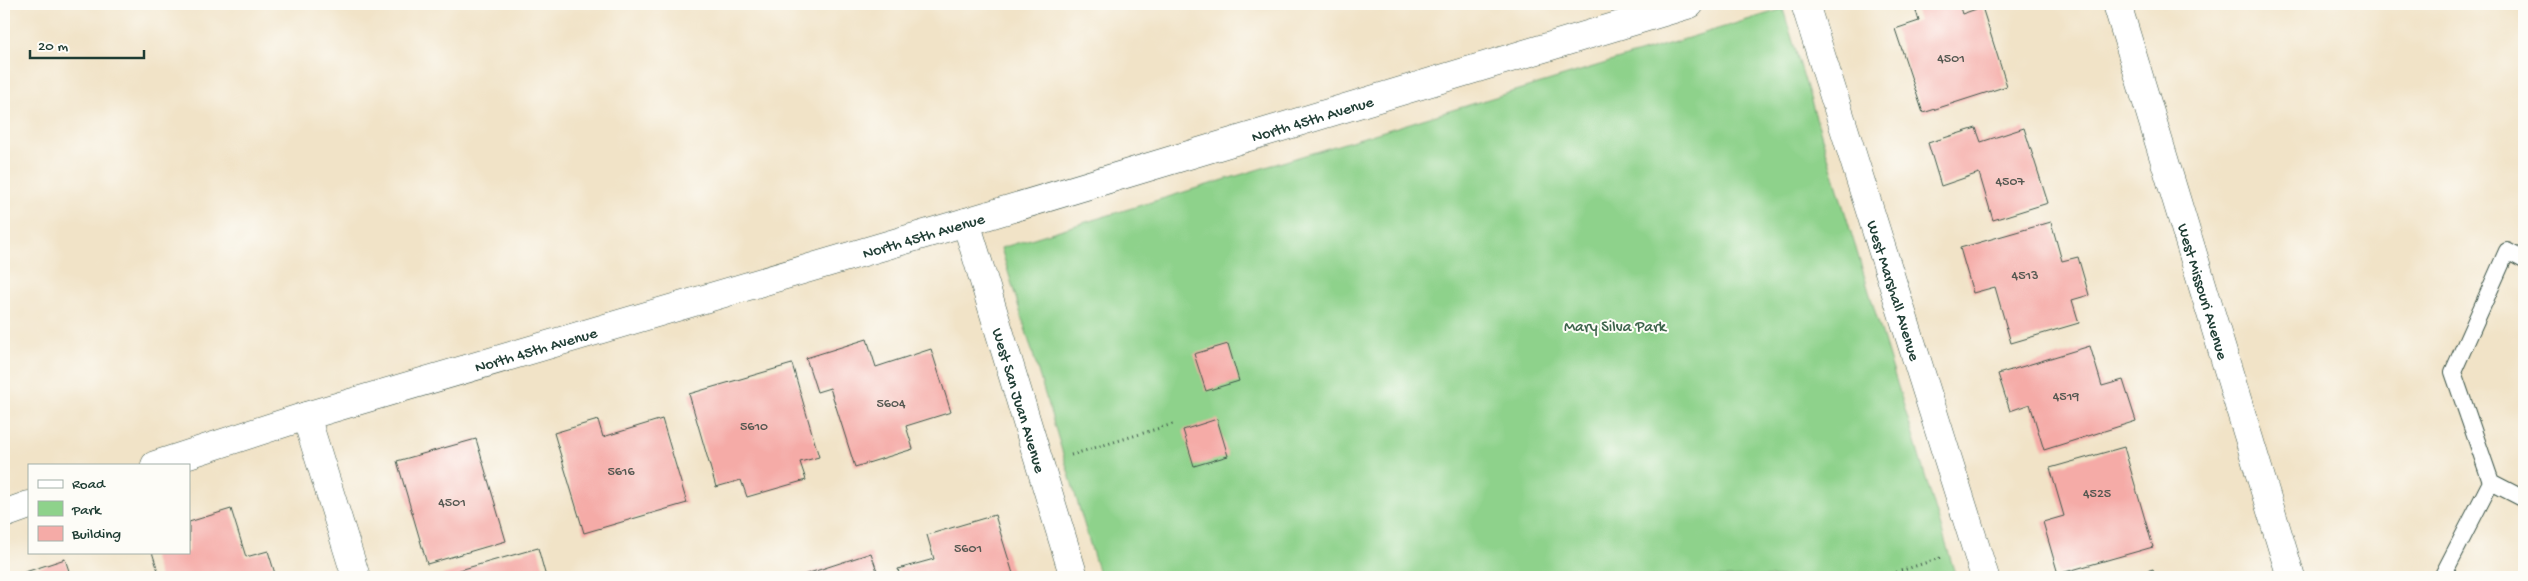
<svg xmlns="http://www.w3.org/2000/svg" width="2528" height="581" viewBox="0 0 2528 581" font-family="'Gochi Hand',sans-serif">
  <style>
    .green { fill: #8ed28b; stroke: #568860 }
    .building { fill: #f5aba7 }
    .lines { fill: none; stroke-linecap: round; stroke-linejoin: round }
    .service-casing { stroke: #3e564a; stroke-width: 18 }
    .minor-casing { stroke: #3e564a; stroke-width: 29 }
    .path { stroke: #3e564a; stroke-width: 3; stroke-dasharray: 1 4; stroke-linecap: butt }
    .service { stroke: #fff; stroke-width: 16 }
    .minor { stroke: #fff; stroke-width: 28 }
    .labels { text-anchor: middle; stroke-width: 4; stroke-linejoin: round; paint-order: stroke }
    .number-label { font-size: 14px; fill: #545851 }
    .street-label { font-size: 16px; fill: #1f3d34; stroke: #fdfcf7 }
    .park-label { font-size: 16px; fill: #3b624a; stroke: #fdfcf7 }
  </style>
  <rect width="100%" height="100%" fill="#fdfcf7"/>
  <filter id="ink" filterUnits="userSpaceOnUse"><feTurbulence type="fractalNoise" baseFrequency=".02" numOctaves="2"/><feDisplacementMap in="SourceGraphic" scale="10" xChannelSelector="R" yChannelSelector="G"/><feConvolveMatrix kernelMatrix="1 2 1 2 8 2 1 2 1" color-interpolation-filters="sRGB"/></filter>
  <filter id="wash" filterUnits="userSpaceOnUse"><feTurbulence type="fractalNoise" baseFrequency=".0096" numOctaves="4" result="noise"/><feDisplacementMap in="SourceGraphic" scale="20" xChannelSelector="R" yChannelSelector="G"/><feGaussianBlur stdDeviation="1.12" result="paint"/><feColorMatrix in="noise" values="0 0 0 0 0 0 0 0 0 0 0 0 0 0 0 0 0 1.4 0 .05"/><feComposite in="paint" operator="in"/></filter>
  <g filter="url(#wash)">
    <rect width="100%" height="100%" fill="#f1e3c7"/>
    <path class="green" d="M 1783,9 L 1956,577 L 1100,577 L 1001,248 Z"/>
    <g id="blocks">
      <path class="building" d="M 1914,4 L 1959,4 L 1962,14 L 1982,7 L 2007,86 L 1923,113 L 1895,29 L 1919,21 Z
        M 1976,128 L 1981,142 L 2024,128 L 2048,203 L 1993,220 L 1979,173 L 1941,186 L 1928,143 Z
        M 2051,222 L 2062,261 L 2078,257 L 2089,295 L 2072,300 L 2079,323 L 2011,343 L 1995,287 L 1973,293 L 1960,248 Z
        M 867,339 L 876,367 L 931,349 L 951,412 L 906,426 L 913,449 L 855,467 L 830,388 L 817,392 L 806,358 Z
        M 1228,344 L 1239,381 L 1206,391 L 1194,354 Z
        M 2090,346 L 2102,386 L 2123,380 L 2136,421 L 2044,450 L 2030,404 L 2010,411 L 1998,374 Z
        M 792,364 L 819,457 L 800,462 L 806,480 L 747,497 L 741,480 L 716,487 L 689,394 Z
        M 662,419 L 687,503 L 584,533 L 554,433 L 598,420 L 603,437 Z
        M 1217,419 L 1228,456 L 1194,466 L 1183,430 Z
        M 476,439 L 506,541 L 427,564 L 397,461 Z
        M 2124,447 L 2153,547 L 2058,574 L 2043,522 L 2064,516 L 2050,468 Z
        M 231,509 L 246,557 L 268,551 L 276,577 L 175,577 L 175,575 L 160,577 L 152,552 L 189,552 L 189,522 Z
        M 995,515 L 1014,577 L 900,577 L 898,569 L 934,559 L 927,535 Z
        M 538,548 L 546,577 L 435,577 Z
        M 871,553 L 879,577 L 797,577 Z
        M 65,559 L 71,577 L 10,577 Z
        M 2153,569 L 2155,577 L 2127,577 Z"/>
    </g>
  </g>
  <g filter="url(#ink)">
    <use href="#blocks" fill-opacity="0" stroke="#3e564a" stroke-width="1"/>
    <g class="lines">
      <g class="service-casing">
        <path id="service" d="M 2491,482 L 2453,372 L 2507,251 L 2524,260
          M 2442,577 L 2491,482 L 2524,499"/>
      </g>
      <g class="minor-casing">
        <g id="minor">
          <path id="s1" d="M 1805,4 L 1985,577"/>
          <path id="s2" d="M 2117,4 L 2291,577"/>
          <path id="s3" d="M 966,222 L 1074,577"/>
          <path d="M 306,416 L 356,577"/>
          <path id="s4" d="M 155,465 L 306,416 L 966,222 L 1690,4"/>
          <path d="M 4,514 L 29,505"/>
        </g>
      </g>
      <path class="path" d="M 1071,455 L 1173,424
        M 1882,577 L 1943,557"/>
      <use href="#service" class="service"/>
      <use href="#minor" class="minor"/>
    </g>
  </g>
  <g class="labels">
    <g class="number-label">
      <text x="1951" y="62">4501</text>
      <text x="2010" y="185">4507</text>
      <text x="2025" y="279">4513</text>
      <text x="2066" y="400">4519</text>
      <text x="891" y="407">5604</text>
      <text x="754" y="430">5610</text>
      <text x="621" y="475">5616</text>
      <text x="2097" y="497">4525</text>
      <text x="452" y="506">4501</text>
      <text x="968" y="552">5601</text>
    </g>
    <g class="street-label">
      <text dy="6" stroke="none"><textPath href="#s4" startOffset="1208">North 45th Avenue</textPath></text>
      <text dy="6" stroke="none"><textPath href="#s4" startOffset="802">North 45th Avenue</textPath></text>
      <text dy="6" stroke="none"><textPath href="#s1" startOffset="300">West Marshall Avenue</textPath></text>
      <text dy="6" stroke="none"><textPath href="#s2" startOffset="300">West Missouri Avenue</textPath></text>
      <text dy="6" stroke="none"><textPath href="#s4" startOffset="398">North 45th Avenue</textPath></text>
      <text dy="6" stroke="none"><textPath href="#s3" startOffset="186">West San Juan Avenue</textPath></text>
    </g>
    <g class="park-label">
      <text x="1615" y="331">Mary Silva Park</text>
    </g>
  </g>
  <rect width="2528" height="581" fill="none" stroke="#fdfcf7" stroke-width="20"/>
  <rect x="28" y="464" width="162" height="90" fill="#fdfcf7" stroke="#a4b0a9"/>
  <rect x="38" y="480" width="25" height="8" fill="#ffffff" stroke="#a4b0a9"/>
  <text x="72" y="488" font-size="15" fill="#1f3d34">Road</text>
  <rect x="38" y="501" width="25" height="15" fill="#8ed28b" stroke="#a4b0a9"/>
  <text x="72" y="514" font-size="15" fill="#1f3d34">Park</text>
  <rect x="38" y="526" width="25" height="15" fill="#f5aba7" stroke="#a4b0a9"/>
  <text x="72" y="538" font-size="15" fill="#1f3d34">Building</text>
  <path d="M30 50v8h114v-8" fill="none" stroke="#1f3d34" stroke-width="2.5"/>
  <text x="38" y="50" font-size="15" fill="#1f3d34" stroke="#fdfcf7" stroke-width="4" paint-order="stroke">20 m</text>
</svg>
